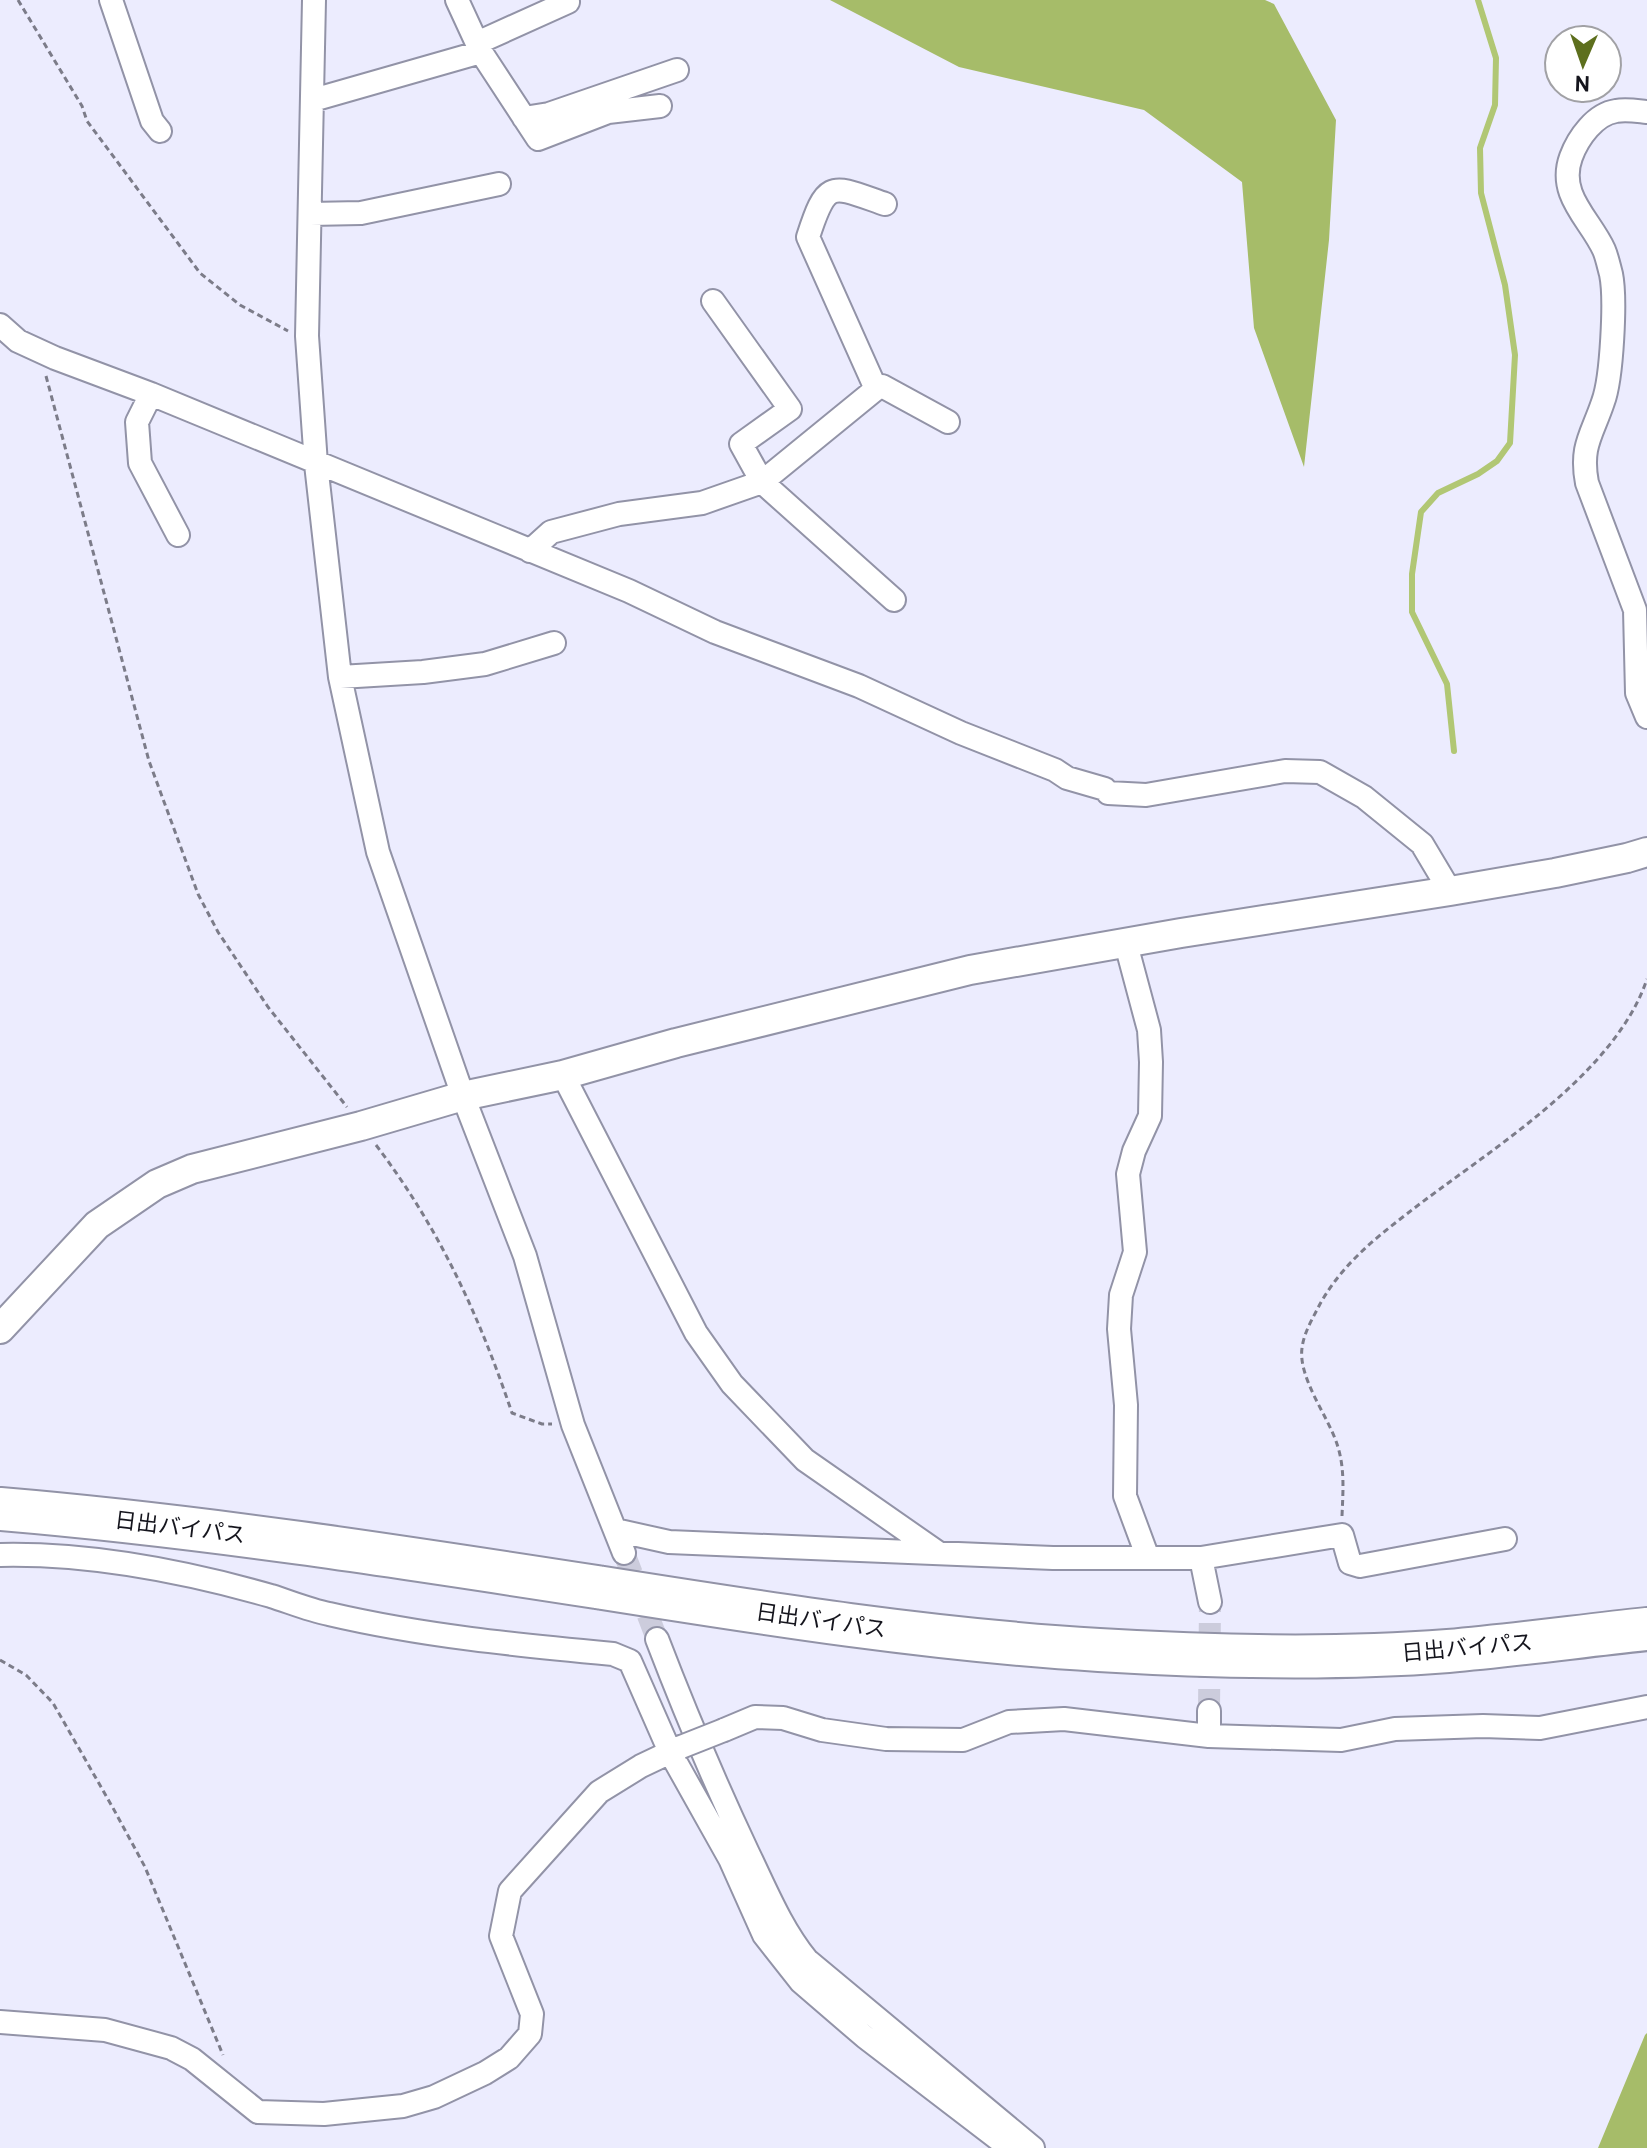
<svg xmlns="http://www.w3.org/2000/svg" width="1647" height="2148" viewBox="0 0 1647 2148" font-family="Overpass,'Noto Sans JP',sans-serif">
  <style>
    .forest { fill: #a6bc69 }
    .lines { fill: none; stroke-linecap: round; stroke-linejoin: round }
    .stream { stroke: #b1c774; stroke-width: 6 }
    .minor-tunnel { stroke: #ccccdc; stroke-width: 22; stroke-dasharray: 22 11; stroke-linecap: butt }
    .minor-casing { stroke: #9293a7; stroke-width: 26 }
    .tertiary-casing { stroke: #9293a7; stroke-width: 32 }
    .motorway-casing { stroke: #9293a7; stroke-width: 46 }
    .path { stroke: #7c7c89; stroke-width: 3; stroke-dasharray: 6 4; stroke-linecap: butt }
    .minor { stroke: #fff; stroke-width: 22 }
    .tertiary { stroke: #fff; stroke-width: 28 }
    .motorway { stroke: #fff; stroke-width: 42 }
    .minor-bridge-casing { stroke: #9293a7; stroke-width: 26; stroke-linecap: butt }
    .minor-bridge { stroke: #fff; stroke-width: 22 }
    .labels { text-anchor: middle; stroke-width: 7; stroke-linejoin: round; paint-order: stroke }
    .street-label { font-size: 22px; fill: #15151d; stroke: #fff }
  </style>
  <rect width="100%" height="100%" fill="#ececfe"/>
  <path class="forest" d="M 830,0 L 1265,0 L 1274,4 L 1336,120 L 1329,240 L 1304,467 L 1254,328 L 1242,182 L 1144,110 L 959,67 Z
    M 1647,2033 L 1647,2148 L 1598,2148 L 1645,2035 Z"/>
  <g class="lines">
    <path class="stream" d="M 1454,751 L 1447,684 L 1412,612 L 1412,574 L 1421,512 L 1438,493 L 1478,474 L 1497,461 L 1510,443 L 1515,355 L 1505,285 L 1481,193 L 1480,148 L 1495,105 L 1496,58 L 1478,0"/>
    <path class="minor-tunnel" d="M 624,1553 L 657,1639
      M 1209,1711 L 1210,1602"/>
    <g class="minor-casing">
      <path id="minor" d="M 111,0 L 152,121 L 160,131
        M 314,0 L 307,336 L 316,464 L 340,677 L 378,852 L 463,1096 L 525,1256 L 573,1425 L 624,1553
        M 457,0 L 481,52
        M 477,43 L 568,2
        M 313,100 L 481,52 L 538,139 L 608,112 L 660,106
        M 1647,112 C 1637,111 1626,109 1616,111 C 1595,114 1578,138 1571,157 C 1557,195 1590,219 1604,250 C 1607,257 1609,267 1611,274 C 1616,298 1612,378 1603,402 C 1592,435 1580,446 1587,483 L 1635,610 L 1637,693 L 1647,717
        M 524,118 L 549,114 L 677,70
        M 885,204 C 831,185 827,178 808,237 L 876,389 L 762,482 L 894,600
        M 310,214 L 361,213 L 499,184
        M 0,325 L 18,341 L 55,358 L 151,394 L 629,591 L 715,632 L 859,686 L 961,733 L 1055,770 L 1067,778 L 1105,789 L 1108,793 L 1146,795 L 1285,771 L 1320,772 L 1364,797 L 1422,844 L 1450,891
        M 876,389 L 882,386 L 948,422
        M 151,394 L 137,422 L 140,463 L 178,535
        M 530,551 L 551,532 L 619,514 L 702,503 L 762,482 L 741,444 L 790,409 L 713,301
        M 340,677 L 423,672 L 485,664 L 554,643
        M 1126,944 L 1149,1030 L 1151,1062 L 1150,1116 L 1134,1151 L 1128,1174 L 1135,1252 L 1121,1295 L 1119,1329 L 1126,1405 L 1125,1496 L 1148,1558
        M 563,1075 L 696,1333 L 732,1384 L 805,1460 L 937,1552
        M 615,1530 L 669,1542 L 1053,1558 L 1201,1558 L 1342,1535 L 1350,1563 L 1360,1566 L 1505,1539
        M 0,1555 C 91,1553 183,1571 271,1596 C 290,1602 309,1610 329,1614 C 423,1636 518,1645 613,1654 L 630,1661 L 670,1752 L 730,1859 L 764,1935 L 801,1982 L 865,2037 L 1010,2148
        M 1201,1558 L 1210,1602
        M 657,1639 C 685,1712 715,1783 748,1853 C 766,1890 781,1928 807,1960 L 1033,2148
        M 1209,1711 L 1209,1736
        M 724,1730 L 755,1717 L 783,1718 L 822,1730 L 886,1739 L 963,1740 L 1009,1722 L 1064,1719 L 1209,1736 L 1341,1740 L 1395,1729 L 1483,1726 L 1540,1728 L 1647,1707
        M 0,2022 L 105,2030 L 171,2048 L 192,2059 L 258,2112 L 324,2114 L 403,2106 L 434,2097 L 485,2073 L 509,2058 L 530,2034 L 532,2014 L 501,1936 L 510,1891 L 599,1792 L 641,1766 L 681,1747"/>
    </g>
    <g class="tertiary-casing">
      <path id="tertiary" d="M 0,1329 L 97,1225 L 157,1184 L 192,1169 L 361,1126 L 463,1096 L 563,1075 L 676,1043 L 970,970 L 1181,933 L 1450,891 L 1555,873 L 1627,858 L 1647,852"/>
    </g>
    <g class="motorway-casing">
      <path id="motorway" d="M 0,1509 C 202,1526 402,1557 603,1588 C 767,1614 932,1640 1099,1650 C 1215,1657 1332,1660 1448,1651 C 1515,1645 1581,1636 1647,1629"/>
    </g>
    <path class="path" d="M 18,0 L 82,106 L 87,121 L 200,273 L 240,305 L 288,331
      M 46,376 L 149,761 L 198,894 L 218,932 L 268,1007 L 347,1107
      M 376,1145 C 439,1228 479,1315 512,1413 L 542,1424 L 552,1424
      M 1342,1516 C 1343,1491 1345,1468 1337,1444 C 1328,1416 1298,1378 1302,1348 C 1304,1332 1313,1318 1320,1304 C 1342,1265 1373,1240 1408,1213 C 1486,1152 1614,1077 1647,979
      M 0,1660 L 26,1675 L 53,1703 L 113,1808 L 145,1867 L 223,2055"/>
    <use href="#minor" class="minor"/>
    <use href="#tertiary" class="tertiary"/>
    <use href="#motorway" class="motorway"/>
    <g class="minor-bridge-casing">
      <path id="minor-bridge" d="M 681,1747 L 724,1730"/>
    </g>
    <use href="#minor-bridge" class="minor-bridge"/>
  </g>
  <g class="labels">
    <g class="street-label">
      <text transform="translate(180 1527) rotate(7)" y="8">日出バイパス</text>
      <text transform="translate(821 1620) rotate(8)" y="8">日出バイパス</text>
      <text transform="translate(1467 1647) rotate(-5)" y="8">日出バイパス</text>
    </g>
  </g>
  <g transform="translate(1583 64) rotate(182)"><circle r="38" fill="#ffffff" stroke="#a1a1a5" stroke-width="2"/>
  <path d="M0-6L14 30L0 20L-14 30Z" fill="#5d6f1d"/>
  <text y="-12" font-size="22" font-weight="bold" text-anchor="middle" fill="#15151d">N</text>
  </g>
</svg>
